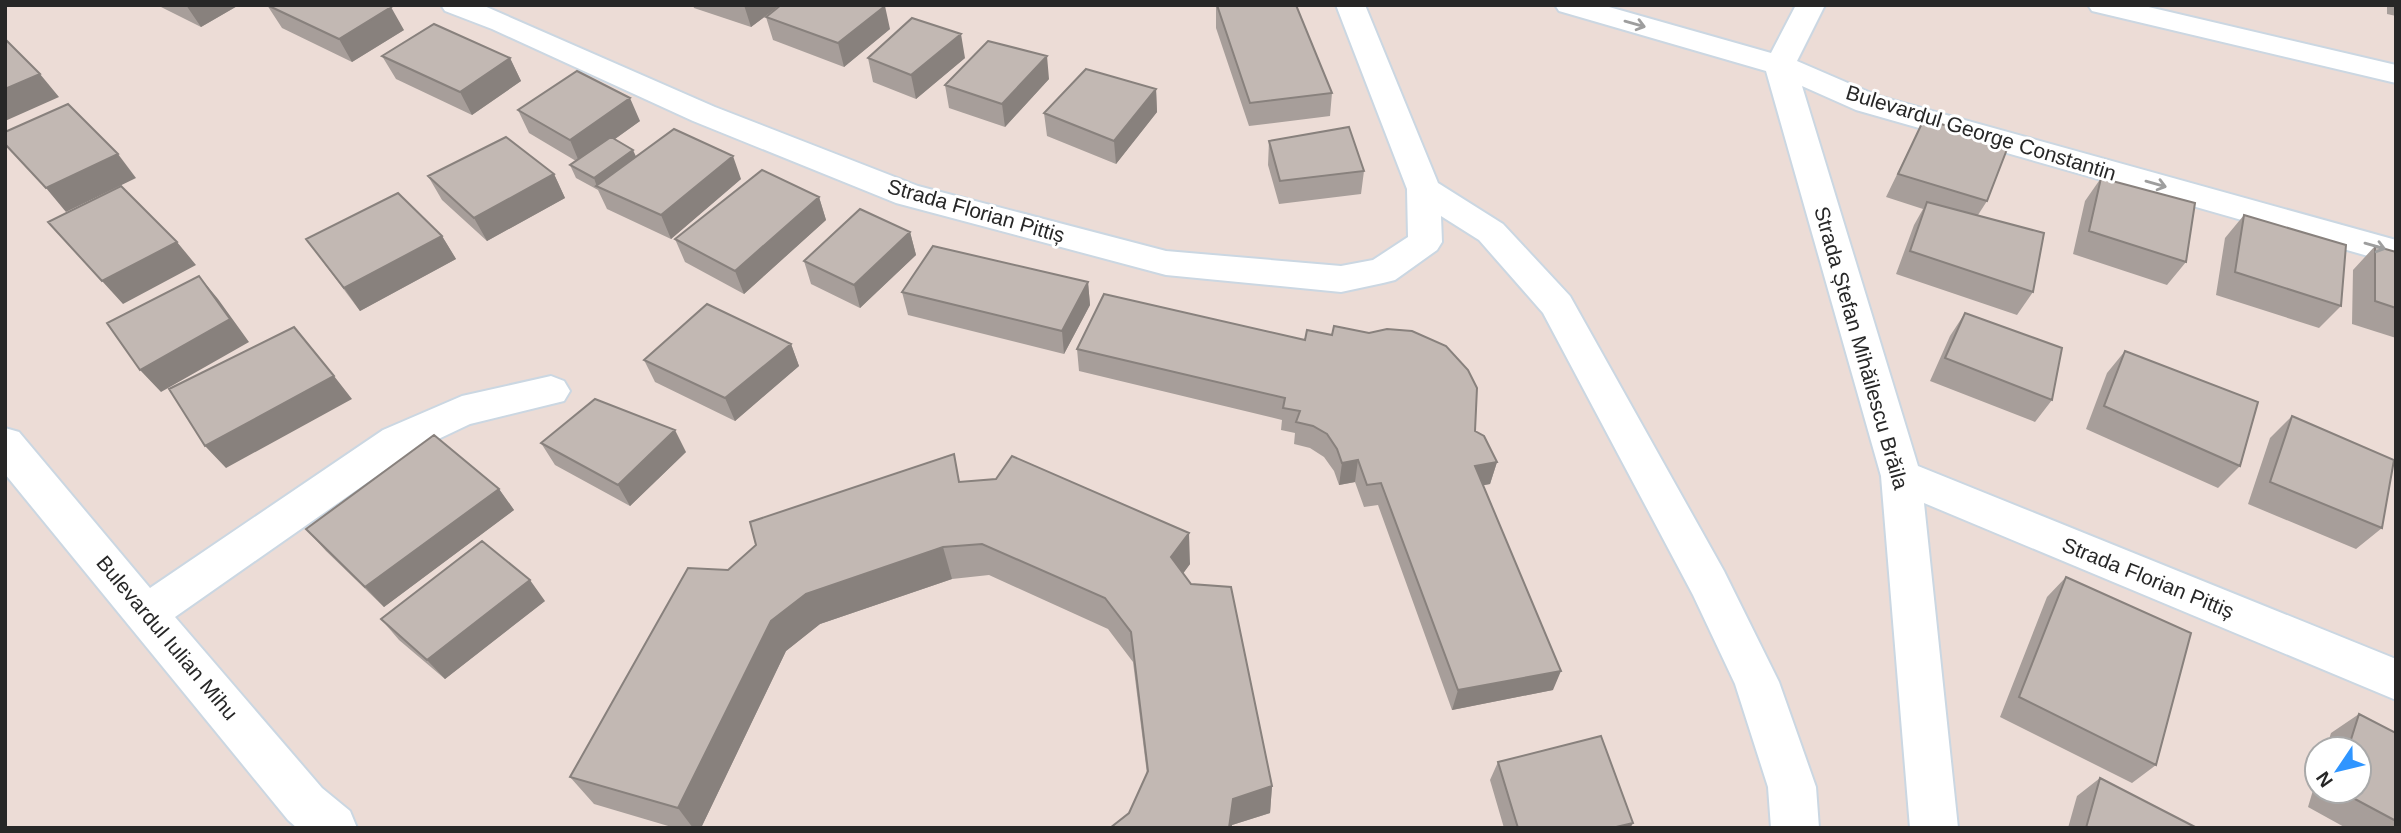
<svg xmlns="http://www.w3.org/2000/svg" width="2401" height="833" viewBox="0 0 2401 833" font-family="Arial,sans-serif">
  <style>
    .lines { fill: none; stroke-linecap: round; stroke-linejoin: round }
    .minor-casing { stroke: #cbd7e2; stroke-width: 4 }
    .minor { fill: #fff; fill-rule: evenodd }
    .wall { fill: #a79e9a }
    .shaded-wall { fill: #88817d }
    .building { fill: #c2b8b3; stroke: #88817d; stroke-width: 2 }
    .oneway { stroke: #9e9e9e }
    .labels { text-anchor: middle; stroke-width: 6; stroke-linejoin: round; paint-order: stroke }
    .street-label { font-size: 21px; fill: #272727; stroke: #fff }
  </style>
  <rect width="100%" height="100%" fill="#ecdcd6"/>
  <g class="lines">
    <g class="minor-casing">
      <path id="minor" d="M 441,5 L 482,5 L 715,107 L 918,186 L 1166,251 L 1341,266 L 1373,260 L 1408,237 L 1407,189 L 1336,5 L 1365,5 L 1438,183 L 1503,224 L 1570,296 L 1724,571 L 1779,682 L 1816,787 L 1819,828 L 1771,828 L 1768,787 L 1735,684 L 1693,595 L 1543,313 L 1479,240 L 1441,216 L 1442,242 L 1437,250 L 1395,280 L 1383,283 L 1341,292 L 1166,275 L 896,203 L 693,121 L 492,29 L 445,11 Z
        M 1555,5 L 1602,5 L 1771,53 L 1796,5 L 1825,5 L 1797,61 L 1878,96 L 2396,240 L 2396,264 L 1856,110 L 1802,86 L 1918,466 L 2396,659 L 2396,700 L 1924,503 L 1958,828 L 1910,828 L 1881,476 L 1766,71 L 1559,11 Z
        M 2088,5 L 2140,5 L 2396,65 L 2396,83 L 2092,11 Z
        M 551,376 L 564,381 L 570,391 L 564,401 L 470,424 L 411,452 L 175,617 L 322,788 L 350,811 L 357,828 L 297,828 L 288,820 L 5,474 L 5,428 L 19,432 L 150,588 L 383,430 L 462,396 Z"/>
    </g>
    <use href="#minor" class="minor"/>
  </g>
  <path class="wall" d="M 157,5 L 239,5 L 201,27 Z
    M 267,5 L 404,30 L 352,62 L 282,28 Z
    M 693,5 L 780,5 L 751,27 L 694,8 Z
    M 1216,5 L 1332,93 L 1330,116 L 1249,126 L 1216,28 Z
    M 2387,5 L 2396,5 L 2396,16 L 2387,14 Z
    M 766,17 L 890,29 L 844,67 L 773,40 Z
    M 382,56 L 510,58 L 521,81 L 472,115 L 396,79 Z
    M 868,58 L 965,58 L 916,99 L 873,82 Z
    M 1049,79 L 1005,127 L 949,108 L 945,85 Z
    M 1156,89 L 1157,112 L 1116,164 L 1047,136 L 1044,113 Z
    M 518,110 L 640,121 L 615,139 L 636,157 L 741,179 L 671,239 L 607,209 L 598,190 L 576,178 L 570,165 L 576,161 L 529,133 Z
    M 1924,119 L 1987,201 L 1978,215 L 2033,292 L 2017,315 L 1896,274 L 1914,225 L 1923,209 L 1886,197 Z
    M 1269,141 L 1364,171 L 1361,194 L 1279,204 L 1268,165 Z
    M 554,174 L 565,198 L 487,241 L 442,200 L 428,176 Z
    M 2101,178 L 2186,262 L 2167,285 L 2073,254 L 2085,201 Z
    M 819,197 L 826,220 L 744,294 L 685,262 L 675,239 Z
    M 2244,215 L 2341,306 L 2319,328 L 2216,295 L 2225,238 Z
    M 910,232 L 916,255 L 860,308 L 811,284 L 804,261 Z
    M 442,236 L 456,259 L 360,311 L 306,239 Z
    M 2375,246 L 2396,252 L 2396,338 L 2352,324 L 2353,270 Z
    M 1088,282 L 1090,305 L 1064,354 L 908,315 L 902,292 Z
    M 1965,313 L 2052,400 L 2035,422 L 1930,381 L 1950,336 Z
    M 791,344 L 799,366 L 735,421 L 655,382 L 644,360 Z
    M 1077,349 L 1475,431 L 1497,462 L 1490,484 L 1483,485 L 1553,690 L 1452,710 L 1378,505 L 1364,507 L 1355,482 L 1339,485 L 1334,471 L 1324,457 L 1310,448 L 1294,444 L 1295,433 L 1281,430 L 1282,420 L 1079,371 Z
    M 2125,351 L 2240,466 L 2218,488 L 2086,429 L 2107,373 Z
    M 2292,416 L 2382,528 L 2356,549 L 2248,504 L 2270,438 Z
    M 541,443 L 686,452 L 630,506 L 555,465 Z
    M 960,482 L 1190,564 L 1183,573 L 1272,786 L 1270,813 L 1232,825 L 1232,828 L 1110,828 L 1129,813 L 1147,774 L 1133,662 L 1108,629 L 989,575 L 952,579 L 820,624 L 786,651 L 701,828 L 675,828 L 594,804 L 570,777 L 728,570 Z
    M 499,489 L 514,510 L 384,607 L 326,551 L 307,530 Z
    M 2066,577 L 2156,765 L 2132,783 L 2000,717 L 2047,597 Z
    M 545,601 L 445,679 L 399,640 L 381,619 Z
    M 2359,714 L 2396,733 L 2396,828 L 2346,828 L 2308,807 L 2317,777 L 2317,791 L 2359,791 L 2359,749 L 2326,749 L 2331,733 Z
    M 1498,762 L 1633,823 L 1630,828 L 1504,828 L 1490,780 Z
    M 2100,778 L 2197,828 L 2068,828 L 2077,796 Z"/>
  <path class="shaded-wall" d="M 186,5 L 239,5 L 201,27 Z
    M 744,5 L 780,5 L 751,27 Z
    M 885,6 L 890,29 L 844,67 L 838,43 Z
    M 391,7 L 404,30 L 352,62 L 339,39 Z
    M 961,34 L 965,58 L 916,99 L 911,75 Z
    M 1047,56 L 1049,79 L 1005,127 L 1002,104 Z
    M 510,58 L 521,81 L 472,115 L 460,92 Z
    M 40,74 L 59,97 L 5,121 L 5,89 Z
    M 1156,89 L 1157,112 L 1116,164 L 1114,141 Z
    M 630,98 L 640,121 L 580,164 L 570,140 Z
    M 633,150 L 639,163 L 597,187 L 594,178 Z
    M 118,154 L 136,178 L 66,212 L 46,188 Z
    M 733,156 L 741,179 L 671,239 L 661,215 Z
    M 554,174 L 565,198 L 487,241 L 474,218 Z
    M 819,197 L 826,220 L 744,294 L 735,271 Z
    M 910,232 L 916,255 L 860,308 L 854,285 Z
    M 442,236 L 456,259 L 360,311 L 344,288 Z
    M 177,242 L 196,265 L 123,304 L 102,281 Z
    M 199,276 L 218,299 L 249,342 L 161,392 L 140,370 Z
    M 1088,282 L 1090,305 L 1064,354 L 1062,331 Z
    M 791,344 L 799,366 L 735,421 L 725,398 Z
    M 334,376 L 352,399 L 226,468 L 205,446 Z
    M 675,430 L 686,452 L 630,506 L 618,485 Z
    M 1358,460 L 1355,482 L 1339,485 L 1342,463 Z
    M 1497,462 L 1490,484 L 1469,488 L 1475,466 Z
    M 499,489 L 514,510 L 384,607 L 365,587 Z
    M 1189,533 L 1190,564 L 1172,589 L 1171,557 Z
    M 943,547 L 952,579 L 820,624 L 786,651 L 701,828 L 693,828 L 678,808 L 771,621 L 806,594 Z
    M 530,580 L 545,601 L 445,679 L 427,660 Z
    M 1561,671 L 1553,690 L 1452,710 L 1458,690 Z
    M 1272,786 L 1270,813 L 1232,825 L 1232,828 L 1229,828 L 1233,799 Z
    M 1633,823 L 1630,828 L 1612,828 Z"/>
  <path class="building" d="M 267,5 L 387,5 L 391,7 L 339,39 Z
    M 781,5 L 883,5 L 885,6 L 838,43 L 766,17 Z
    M 1217,5 L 1296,5 L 1332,93 L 1250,103 Z
    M 912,18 L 961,34 L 911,75 L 868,58 Z
    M 434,24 L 510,58 L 460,92 L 382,56 Z
    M 5,39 L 40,74 L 5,89 Z
    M 988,41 L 1047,56 L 1002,104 L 945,85 Z
    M 1086,69 L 1156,89 L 1114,141 L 1044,113 Z
    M 577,71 L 630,98 L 570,140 L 518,110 Z
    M 68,104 L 118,154 L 46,188 L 5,144 L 5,132 Z
    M 1924,119 L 2009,144 L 1987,201 L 1898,174 Z
    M 1349,127 L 1364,171 L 1280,181 L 1269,141 Z
    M 674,129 L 733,156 L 661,215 L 596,186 Z
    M 506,137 L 554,174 L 474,218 L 428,176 Z
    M 611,137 L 633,150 L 594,178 L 570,165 Z
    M 762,170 L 819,197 L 735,271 L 675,239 Z
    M 2101,178 L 2195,203 L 2186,262 L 2089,231 Z
    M 121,186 L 177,242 L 102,281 L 48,222 Z
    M 398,193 L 442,236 L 344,288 L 306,239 Z
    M 1927,202 L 2044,233 L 2033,292 L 1910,251 Z
    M 860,209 L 910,232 L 854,285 L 804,261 Z
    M 2244,215 L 2346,245 L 2341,306 L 2235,272 Z
    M 933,246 L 1088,282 L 1062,331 L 902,292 Z
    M 2375,246 L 2396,252 L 2396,308 L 2375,301 Z
    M 199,276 L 230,319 L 140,370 L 107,323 Z
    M 1104,294 L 1305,340 L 1307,330 L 1332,335 L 1334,326 L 1369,333 L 1387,329 L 1412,331 L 1446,346 L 1468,370 L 1477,388 L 1475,431 L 1484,436 L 1497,462 L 1475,466 L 1561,671 L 1458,690 L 1381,483 L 1367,485 L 1358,460 L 1342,463 L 1337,449 L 1327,434 L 1313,426 L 1296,422 L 1300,411 L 1283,408 L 1285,398 L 1077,349 Z
    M 707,304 L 791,344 L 725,398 L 644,360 Z
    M 1965,313 L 2062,348 L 2052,400 L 1945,358 Z
    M 294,327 L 334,376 L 205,446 L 169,389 Z
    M 2125,351 L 2258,402 L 2240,466 L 2104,406 Z
    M 595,399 L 675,430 L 618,485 L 541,443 Z
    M 2292,416 L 2394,460 L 2382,528 L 2270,482 Z
    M 434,435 L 499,489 L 365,587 L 306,529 Z
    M 954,454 L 959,482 L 996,479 L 1012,456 L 1189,533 L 1171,557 L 1191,584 L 1231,587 L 1272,786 L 1233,799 L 1229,828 L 1110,828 L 1129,813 L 1148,771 L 1131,632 L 1105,598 L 982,544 L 943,547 L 806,594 L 771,621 L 678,808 L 570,777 L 688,568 L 728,570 L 756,545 L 750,522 Z
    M 482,541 L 530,580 L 427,660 L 381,619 Z
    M 2066,577 L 2191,633 L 2156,765 L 2019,697 Z
    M 2359,714 L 2396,733 L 2396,821 L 2340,791 L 2359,791 L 2359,749 L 2348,749 Z
    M 1601,736 L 1633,823 L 1612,828 L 1518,828 L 1498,762 Z
    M 2100,778 L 2197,828 L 2086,828 Z"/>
  <defs><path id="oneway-shaft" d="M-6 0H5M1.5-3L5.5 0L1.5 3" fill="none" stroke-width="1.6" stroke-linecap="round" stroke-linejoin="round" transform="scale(1.75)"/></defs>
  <g class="oneway">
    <use href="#oneway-shaft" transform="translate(1635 24) rotate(16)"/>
    <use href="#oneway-shaft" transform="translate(2156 184) rotate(16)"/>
    <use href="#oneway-shaft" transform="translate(2375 246) rotate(16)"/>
  </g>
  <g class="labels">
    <g class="street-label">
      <text transform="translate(1981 133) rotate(17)" y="7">Bulevardul George Constantin</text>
      <text transform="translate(976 211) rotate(16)" y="7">Strada Florian Pittiș</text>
      <text transform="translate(1861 348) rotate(74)" y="7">Strada Ștefan Mihăilescu Brăila</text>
      <text transform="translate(2148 578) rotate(22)" y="7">Strada Florian Pittiș</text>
      <text transform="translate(167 638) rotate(50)" y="7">Bulevardul Iulian Mihu</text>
    </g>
  </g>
  <rect width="2401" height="833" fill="none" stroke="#272727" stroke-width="14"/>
  <g transform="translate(2338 770) rotate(235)"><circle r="33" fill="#ffffff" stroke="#a9a9a9" stroke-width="2"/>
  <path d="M0-5L12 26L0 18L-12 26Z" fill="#2f95ff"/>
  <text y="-10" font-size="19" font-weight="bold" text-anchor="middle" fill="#272727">N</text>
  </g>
</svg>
